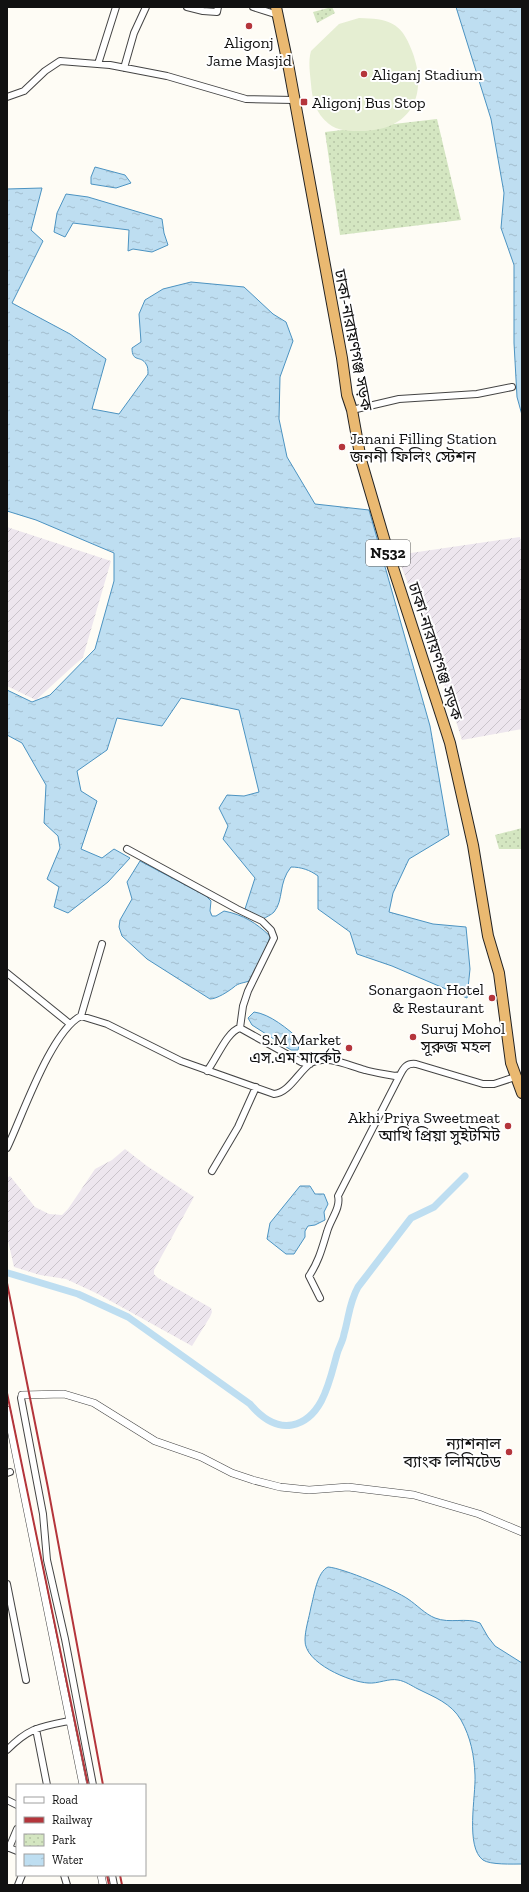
<svg xmlns="http://www.w3.org/2000/svg" width="529" height="1892" viewBox="0 0 529 1892" font-family="'Zilla Slab','Noto Sans Bengali',serif">
  <style>
    .industrial { fill: url(#industrial-furrows) }
    .park { fill: url(#park-dots) }
    .pitch { fill: #e5eed2 }
    .water { fill: url(#water-ripples); stroke: #4c93c1 }
    .lines { fill: none; stroke-linecap: round; stroke-linejoin: round }
    .canal { stroke: #bedef1; stroke-width: 7 }
    .minor-casing { stroke: #444; stroke-width: 8 }
    .tertiary-casing { stroke: #444; stroke-width: 8 }
    .trunk-casing { stroke: #222; stroke-width: 12 }
    .minor { stroke: #fff; stroke-width: 6 }
    .tertiary { stroke: #fff; stroke-width: 7 }
    .trunk { stroke: #eab971; stroke-width: 10 }
    .rail { stroke: #b4353b; stroke-width: 2 }
    .poi-dot { fill: #b4353b; stroke: #fff; stroke-width: 1.5 }
    .labels { text-anchor: middle; stroke-width: 4; stroke-linejoin: round; paint-order: stroke }
    .shield { fill: #fff; stroke: #585858; stroke-width: 1 }
    .shield-label { font-size: 15px; font-weight: bold; fill: #111 }
    .poi-label { font-size: 16px; fill: #111; stroke: #fff; text-anchor: start }
    .street-label { font-size: 16px; fill: #111; stroke: #fff }
  </style>
  <defs>
    <pattern id="industrial-furrows" width="10" height="10" patternUnits="userSpaceOnUse"><rect width="10" height="10" fill="#ede6ee"/><path d="M-1 1l2-2M0 10L10 0M9 11l2-2" fill="none" stroke="#cac4cb"/></pattern>
    <pattern id="park-dots" width="8" height="8" patternUnits="userSpaceOnUse"><rect width="8" height="8" fill="#d4e6c1"/><path d="M2 2h.1M6 6h.1" fill="none" stroke="#b5c4a5" stroke-width="1.8" stroke-linecap="round"/></pattern>
    <pattern id="water-ripples" width="26" height="14" patternUnits="userSpaceOnUse"><rect width="26" height="14" fill="#bedef1"/><path d="M2 4q2-2 4 0t4 0M15 11q2-2 4 0t4 0" fill="none" stroke="#a2bdce"/></pattern>
  </defs>
  <rect width="100%" height="100%" fill="#fefcf5"/>
  <path class="industrial" d="M 7,527 L 111,561 L 83,657 L 36,700 L 7,686 Z
    M 520,537 L 522,549 L 522,729 L 462,740 L 435,655 L 397,555 Z
    M 125,1149 L 147,1166 L 194,1197 L 154,1270 L 154,1274 L 158,1278 L 211,1308 L 212,1312 L 210,1317 L 192,1346 L 98,1294 L 66,1279 L 40,1275 L 14,1267 L 7,1236 L 7,1178 L 10,1176 L 35,1207 L 49,1214 L 62,1215 L 68,1209 L 95,1169 L 112,1160 Z"/>
  <path class="park" d="M 332,7 L 335,13 L 317,23 L 313,12 Z
    M 437,119 L 461,220 L 340,235 L 325,132 Z
    M 522,828 L 522,849 L 499,849 L 495,835 Z"/>
  <path class="pitch" d="M 359,18 C 388,19 401,21 412,51 C 429,95 411,131 361,131 C 350,131 337,131 329,124 C 316,114 312,99 311,84 C 310,73 308,61 311,51 L 339,24 Z"/>
  <path class="water" d="M 456,7 L 522,7 L 522,415 L 517,397 L 514,343 L 514,265 L 501,228 L 504,193 L 491,119 Z
    M 95,167 L 125,175 L 131,183 L 116,188 L 91,184 L 91,177 Z
    M 42,188 L 31,230 L 43,241 L 12,303 L 70,334 L 106,359 L 92,409 L 119,414 L 148,374 C 148,371 148,366 146,364 C 141,355 132,363 132,348 L 141,342 L 139,314 L 145,300 L 163,289 L 191,282 L 244,287 L 273,314 L 286,322 L 293,341 L 280,377 L 279,419 L 287,457 L 315,504 L 369,510 L 430,726 L 449,835 L 409,859 L 393,893 L 389,912 L 433,924 L 466,927 L 470,969 L 467,998 L 392,966 L 357,954 L 350,932 L 318,909 L 318,876 C 310,870 301,867 291,867 C 278,883 284,900 274,912 C 271,915 266,917 263,919 L 245,909 L 255,878 L 223,839 L 228,826 L 219,808 L 227,795 L 244,796 L 259,792 L 239,710 L 181,698 L 162,726 L 117,718 L 107,750 L 77,771 L 81,791 L 97,801 L 81,849 L 102,858 L 114,849 L 130,858 L 108,882 L 68,913 L 54,907 L 59,887 L 47,879 L 60,848 L 58,836 L 44,823 L 46,785 L 22,743 L 7,735 L 7,690 L 32,702 L 50,695 L 95,649 L 114,581 L 114,553 L 36,520 L 7,511 L 7,189 Z
    M 66,194 L 88,197 L 162,219 L 164,233 L 168,245 L 152,252 L 133,249 L 128,251 L 129,230 L 73,223 L 65,237 L 54,232 L 57,213 Z
    M 140,861 L 206,896 L 211,901 L 210,911 L 212,916 L 216,916 L 224,911 C 244,915 256,923 270,936 C 267,948 260,974 249,981 C 244,983 238,983 234,987 C 229,991 217,999 210,999 L 147,959 L 122,936 L 119,927 L 120,920 L 132,899 L 127,882 Z
    M 254,1012 C 270,1014 288,1029 300,1040 L 298,1050 L 291,1050 L 252,1025 L 248,1018 Z
    M 300,1186 L 310,1186 L 315,1194 L 324,1194 L 328,1204 L 324,1212 L 325,1220 L 315,1225 L 308,1226 L 305,1231 L 305,1237 L 294,1254 L 286,1254 L 267,1239 L 270,1223 Z
    M 328,1567 C 343,1568 395,1590 408,1599 C 417,1605 425,1614 435,1618 C 450,1624 466,1617 480,1623 L 488,1637 L 495,1646 L 522,1663 L 522,1864 C 513,1864 490,1865 483,1860 C 465,1847 476,1796 475,1775 C 474,1755 471,1738 461,1720 C 451,1703 434,1697 418,1689 C 412,1686 405,1681 398,1680 C 389,1678 378,1684 368,1683 C 350,1682 304,1663 305,1640 C 305,1630 309,1618 311,1607 C 314,1596 317,1572 328,1567 Z"/>
  <g class="lines">
    <path class="canal" d="M 8,1273 L 78,1294 L 128,1317 L 250,1404 C 260,1416 275,1428 292,1425 C 323,1419 330,1379 337,1354 C 339,1347 343,1341 344,1334 C 349,1317 349,1303 358,1287 L 411,1218 L 434,1207 L 465,1176"/>
    <g class="minor-casing">
      <path id="minor" d="M 187,7 L 203,11 L 217,12 L 218,7
        M 253,7 L 278,15
        M 98,64 L 116,7
        M 124,68 L 134,33 L 146,7
        M 7,97 L 24,91 L 45,71 L 60,61 L 110,65 L 167,76 L 246,99 L 294,100
        M 352,410 L 399,399 L 477,394 L 512,387
        M 127,849 L 237,909 L 262,921 L 271,930 L 274,938 L 248,991 L 243,1006 L 240,1028 C 227,1031 216,1060 207,1071
        M 7,973 L 70,1024
        M 81,1016 L 102,944
        M 240,1028 L 301,1062 L 310,1064
        M 7,1148 C 22,1117 51,1031 81,1016 L 107,1024 L 181,1061 L 274,1094 C 289,1093 299,1071 311,1063 C 327,1054 349,1066 365,1070 C 375,1073 385,1074 395,1076 L 400,1075 C 404,1067 407,1063 416,1064 L 483,1084 L 494,1084 L 515,1077
        M 212,1171 L 238,1127 L 256,1087
        M 320,1298 L 309,1276 C 319,1261 322,1248 327,1232 C 330,1220 341,1208 338,1196 L 400,1075
        M 22,1395 L 21,1398 L 43,1514 L 47,1560 L 65,1639 L 93,1785
        M 7,1473 L 10,1472
        M 7,1584 L 26,1680
        M 36,1729 L 47,1785
        M 7,1750 C 29,1728 39,1727 69,1721
        M 7,1800 L 17,1805
        M 7,1847 L 17,1851
        M 9,1848 L 17,1829
        M 64,1875 L 67,1885
        M 112,1875 L 114,1885
        M 18,1885 L 22,1875"/>
    </g>
    <g class="tertiary-casing">
      <path id="tertiary" d="M 22,1395 L 64,1394 L 94,1403 L 155,1441 L 201,1457 L 232,1473 L 253,1480 L 280,1487 L 309,1490 L 348,1487 L 414,1495 L 479,1514 L 522,1532
        M 7,1410 L 83,1785
        M 101,1875 L 103,1885"/>
    </g>
    <g class="trunk-casing">
      <path id="trunk" d="M 276,7 L 289,69 L 342,358 L 347,395 L 352,410 L 361,460 L 388,552 L 450,743 L 473,845 L 488,936 L 499,973 L 511,1063 L 522,1093"/>
    </g>
    <use href="#minor" class="minor"/>
    <use href="#tertiary" class="tertiary"/>
    <use href="#trunk" class="trunk"/>
    <path class="rail" d="M 7,1283 L 48,1488 L 103,1785
      M 7,1393 L 88,1785
      M 107,1875 L 109,1885
      M 120,1875 L 122,1885"/>
  </g>
  <g class="poi-dot">
    <circle cx="249" cy="26" r="4"/>
    <circle cx="364" cy="74" r="4"/>
    <rect x="300" y="98" width="8" height="8" rx="2"/>
    <circle cx="342" cy="447" r="4"/>
    <circle cx="492" cy="998" r="4"/>
    <circle cx="413" cy="1037" r="4"/>
    <circle cx="349" cy="1048" r="4"/>
    <circle cx="508" cy="1126" r="4"/>
    <circle cx="509" cy="1452" r="4"/>
  </g>
  <g class="labels">
    <rect class="shield" x="366" y="540" width="44" height="26" rx="3"/>
    <g class="shield-label">
      <text x="388" y="558">N532</text>
    </g>
    <g class="poi-label">
      <text x="249" y="48" text-anchor="middle">Aligonj<tspan x="249" dy="18">Jame Masjid</tspan></text>
      <text x="372" y="80">Aliganj Stadium</text>
      <text x="312" y="108">Aligonj Bus Stop</text>
      <text x="350" y="444">Janani Filling Station<tspan x="350" dy="18">জননী ফিলিং স্টেশন</tspan></text>
      <text x="484" y="995" text-anchor="end">Sonargaon Hotel<tspan x="484" dy="18">&amp; Restaurant</tspan></text>
      <text x="421" y="1034">Suruj Mohol<tspan x="421" dy="18">সূরুজ মহল</tspan></text>
      <text x="341" y="1045" text-anchor="end">S.M Market<tspan x="341" dy="18">এস.এম মার্কেট</tspan></text>
      <text x="500" y="1123" text-anchor="end">Akhi Priya Sweetmeat<tspan x="500" dy="18">আখি প্রিয়া সুইটমিট</tspan></text>
      <text x="501" y="1449" text-anchor="end">ন্যাশনাল<tspan x="501" dy="18">ব্যাংক লিমিটেড</tspan></text>
    </g>
    <g class="street-label">
      <text transform="translate(354 340) rotate(79)" y="6">ঢাকা-নারায়ণগঞ্জ সড়ক</text>
      <text transform="translate(436 651) rotate(72)" y="6">ঢাকা-নারায়ণগঞ্জ সড়ক</text>
    </g>
  </g>
  <rect width="529" height="1892" fill="none" stroke="#111111" stroke-width="16"/>
  <rect x="16" y="1784" width="130" height="92" fill="#ffffff" stroke="#a0a0a0"/>
  <rect x="24" y="1797" width="20" height="6" fill="#ffffff" stroke="#a0a0a0"/>
  <text x="52" y="1804" font-size="12" fill="#111111">Road</text>
  <rect x="24" y="1817" width="20" height="6" fill="#b4353b" stroke="#a0a0a0"/>
  <text x="52" y="1824" font-size="12" fill="#111111">Railway</text>
  <rect x="24" y="1834" width="20" height="12" fill="url(#park-dots)" stroke="#a0a0a0"/>
  <text x="52" y="1844" font-size="12" fill="#111111">Park</text>
  <rect x="24" y="1854" width="20" height="12" fill="url(#water-ripples)" stroke="#a0a0a0"/>
  <text x="52" y="1864" font-size="12" fill="#111111">Water</text>
</svg>
